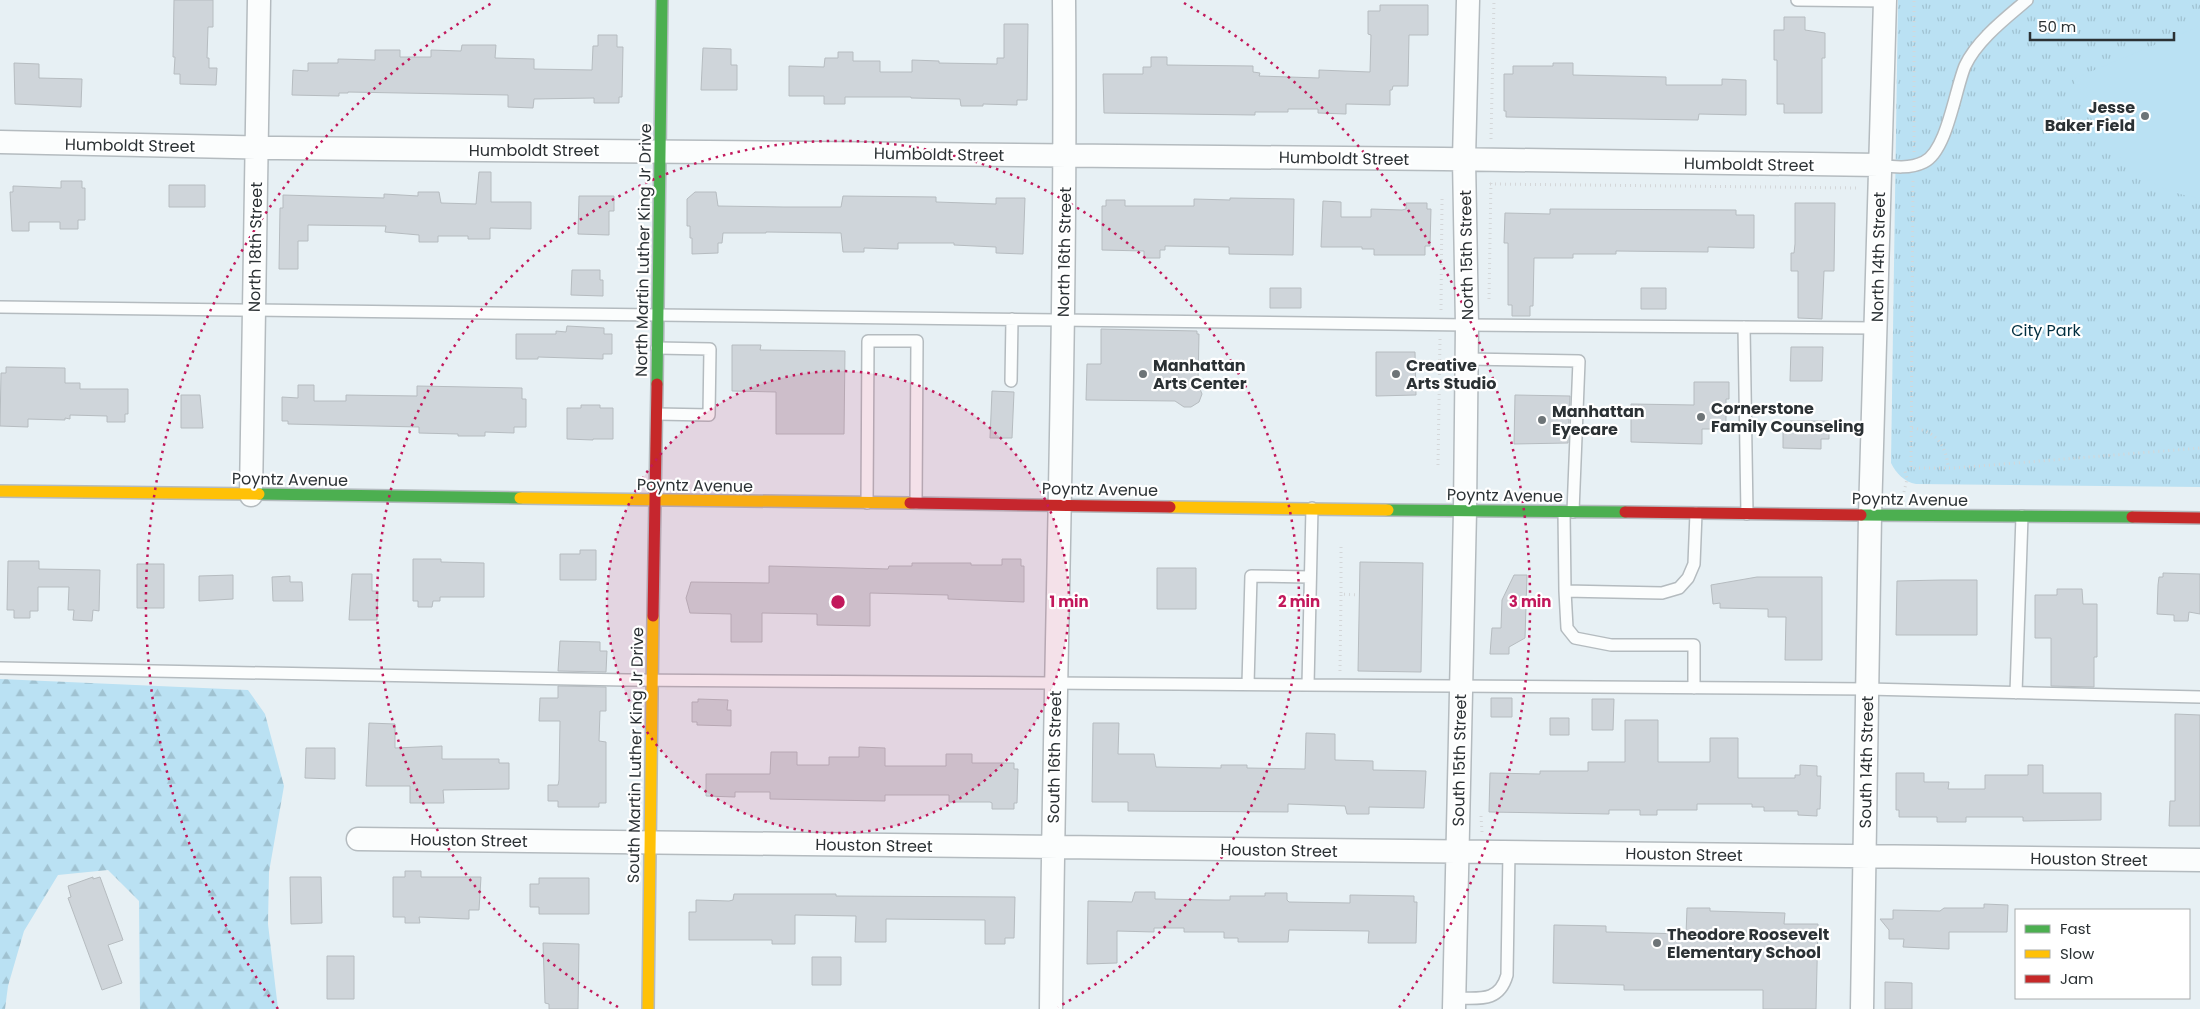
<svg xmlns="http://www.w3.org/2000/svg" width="2200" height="1009" viewBox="0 0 2200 1009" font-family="Poppins,sans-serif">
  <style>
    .forest { fill: url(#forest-firs) }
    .park { fill: url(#park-tufts) }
    .garden { fill: #bae1f3 }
    .building { fill: #cfd5da; stroke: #b6bcc0 }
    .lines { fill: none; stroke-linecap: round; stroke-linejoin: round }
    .lane-casing { stroke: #b4bbbf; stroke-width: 14 }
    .street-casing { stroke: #b4bbbf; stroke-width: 25 }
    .fast-casing { stroke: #b4bbbf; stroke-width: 14 }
    .slow-casing { stroke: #b4bbbf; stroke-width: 14 }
    .jam-casing { stroke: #b4bbbf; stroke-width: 14 }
    .path { stroke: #d4d7d9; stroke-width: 3; stroke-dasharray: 1 4; stroke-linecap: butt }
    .lane { stroke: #fbfdfd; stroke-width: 11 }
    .street { stroke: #fbfdfd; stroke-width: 22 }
    .fast { stroke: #4caf50; stroke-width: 11 }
    .slow { stroke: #ffc107; stroke-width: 11 }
    .jam { stroke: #c62828; stroke-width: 11 }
    .ring { fill: none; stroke: #c2185b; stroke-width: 2.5; stroke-dasharray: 2.5 5 }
    .poi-dot { fill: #6d7477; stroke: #fff; stroke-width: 2 }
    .labels { text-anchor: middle; stroke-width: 4.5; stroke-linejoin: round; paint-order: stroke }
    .poi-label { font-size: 16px; font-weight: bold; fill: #2b3134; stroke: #fff; text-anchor: start }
    .street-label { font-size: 16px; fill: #2b3134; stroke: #fff }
    .park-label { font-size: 16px; fill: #012f40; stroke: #fff }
    .centre { fill: #c2185b; stroke: #fff; stroke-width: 2.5 }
    .ring-label { font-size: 15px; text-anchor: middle; font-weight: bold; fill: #c2185b; stroke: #fff; stroke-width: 4.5; stroke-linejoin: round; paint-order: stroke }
  </style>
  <defs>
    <pattern id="forest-firs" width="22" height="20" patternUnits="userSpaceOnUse" patternTransform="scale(1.25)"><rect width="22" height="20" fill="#bae1f3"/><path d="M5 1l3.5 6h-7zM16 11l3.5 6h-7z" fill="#a0c2d1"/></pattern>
    <pattern id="park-tufts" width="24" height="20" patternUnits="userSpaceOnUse" patternTransform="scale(1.25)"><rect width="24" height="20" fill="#bae1f3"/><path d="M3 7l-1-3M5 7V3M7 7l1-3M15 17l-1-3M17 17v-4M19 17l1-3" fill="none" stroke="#a0c2d1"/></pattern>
  </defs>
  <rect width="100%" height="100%" fill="#e7f0f4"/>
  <path class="forest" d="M 0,679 L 248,690 L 265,714 L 284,786 L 269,872 L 268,924 L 278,1009 L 140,1009 L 139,901 L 108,870 L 58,875 L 24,931 L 8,986 L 5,1009 L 0,1009 Z"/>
  <path class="park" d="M 1898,0 L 2200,0 L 2200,487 L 1916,484 C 1904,482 1896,473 1891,463 Z"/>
  <path class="garden" d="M 2200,26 L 2200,198 C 2134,190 2095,138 2073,79 Z"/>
  <path class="building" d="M 174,0 L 213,0 L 213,27 L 208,27 L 207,58 L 209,58 L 209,68 L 217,68 L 216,85 L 180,84 L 180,74 L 174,74 L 175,57 L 173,57 Z
    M 1380,5 L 1428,5 L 1428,35 L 1409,35 L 1408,86 L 1393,86 L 1392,90 L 1390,90 L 1390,105 L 1346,104 L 1346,114 L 1318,113 L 1318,109 L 1288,109 L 1288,112 L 1255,112 L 1255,115 L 1104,113 L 1103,74 L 1143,74 L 1143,67 L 1151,67 L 1151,57 L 1167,57 L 1167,65 L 1253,66 L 1253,72 L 1260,73 L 1259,76 L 1319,78 L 1319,70 L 1370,72 L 1371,35 L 1368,34 L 1368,11 L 1380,11 Z
    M 1784,17 L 1805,17 L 1805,30 L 1825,33 L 1825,58 L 1822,58 L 1822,113 L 1784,113 L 1784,104 L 1777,104 L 1777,60 L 1774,60 L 1774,30 L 1784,30 Z
    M 1004,24 L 1028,24 L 1027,100 L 1017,100 L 1017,105 L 983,104 L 983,106 L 961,106 L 960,99 L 911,98 L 911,97 L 845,97 L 845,104 L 824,104 L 824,96 L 789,96 L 789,66 L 824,67 L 825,58 L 838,58 L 838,52 L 853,52 L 853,61 L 880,61 L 880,72 L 912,72 L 912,60 L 939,61 L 939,63 L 997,64 L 997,58 L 1004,58 Z
    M 598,35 L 617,35 L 617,47 L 623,47 L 622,97 L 619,97 L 619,103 L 594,103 L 594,98 L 534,99 L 533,108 L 508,107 L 508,95 L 348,92 L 348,93 L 339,93 L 339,96 L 292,95 L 293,70 L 308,71 L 308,63 L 338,63 L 338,59 L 375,60 L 375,50 L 400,50 L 400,57 L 431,57 L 431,50 L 461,51 L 462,45 L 496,45 L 495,58 L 534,59 L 534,69 L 592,70 L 593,46 L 598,46 Z
    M 703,48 L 731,49 L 731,65 L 737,65 L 737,90 L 701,90 Z
    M 14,63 L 39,64 L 39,78 L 82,79 L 81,107 L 15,104 Z
    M 1553,63 L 1573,63 L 1573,75 L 1666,77 L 1666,85 L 1722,85 L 1722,79 L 1746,80 L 1746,115 L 1699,114 L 1698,120 L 1506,117 L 1506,111 L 1504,111 L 1504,74 L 1513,74 L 1513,66 L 1553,66 Z
    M 479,172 L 491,172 L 491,202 L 531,202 L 531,229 L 490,228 L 490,239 L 468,239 L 468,236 L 438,236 L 438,242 L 419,242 L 419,235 L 385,232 L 386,226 L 308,225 L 308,241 L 298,241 L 298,269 L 279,269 L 280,208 L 283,208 L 283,195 L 384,198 L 384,194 L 418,196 L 418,192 L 439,192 L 441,203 L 476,204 Z
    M 61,181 L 82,181 L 82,188 L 85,188 L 85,220 L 78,220 L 78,229 L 60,229 L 60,222 L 29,222 L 29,231 L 12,231 L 10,192 L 13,192 L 13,186 L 61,188 Z
    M 169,185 L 205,185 L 205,207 L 169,207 Z
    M 695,192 L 716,192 L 718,206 L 784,207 L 841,207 L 843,196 L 936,197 L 936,202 L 996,204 L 996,198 L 1025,198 L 1023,254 L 996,253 L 996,247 L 954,245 L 954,243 L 898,243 L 898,249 L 864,248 L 864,252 L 843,252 L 841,233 L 766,232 L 766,233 L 723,233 L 722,243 L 718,243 L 718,253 L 692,254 L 692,238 L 690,238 L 690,226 L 687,226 L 687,199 Z
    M 579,196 L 614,196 L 614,211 L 609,211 L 609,235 L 578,234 Z
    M 1230,198 L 1294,199 L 1293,255 L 1229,254 L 1229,247 L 1165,246 L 1165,250 L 1160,250 L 1160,258 L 1144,258 L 1144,251 L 1102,250 L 1102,206 L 1106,206 L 1106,200 L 1125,200 L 1125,206 L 1194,206 L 1194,199 L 1230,200 Z
    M 1323,201 L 1341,202 L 1341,217 L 1371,217 L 1371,209 L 1402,210 L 1406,209 L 1406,203 L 1427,203 L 1427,209 L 1431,209 L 1430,246 L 1425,246 L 1425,255 L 1374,255 L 1374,249 L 1362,249 L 1362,247 L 1321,247 Z
    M 1795,203 L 1835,203 L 1834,271 L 1824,271 L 1822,319 L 1798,318 L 1798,271 L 1791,271 L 1791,253 L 1794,253 L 1795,244 Z
    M 1550,209 L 1736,210 L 1736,215 L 1754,215 L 1754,248 L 1708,247 L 1708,252 L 1616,251 L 1616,254 L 1573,254 L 1573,258 L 1534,258 L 1533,306 L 1530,306 L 1530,316 L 1512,316 L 1512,305 L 1508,305 L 1508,243 L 1504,243 L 1505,213 L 1550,214 Z
    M 572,270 L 600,270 L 600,280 L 603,280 L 603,296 L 571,295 Z
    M 1270,288 L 1301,288 L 1301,308 L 1270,308 Z
    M 1641,288 L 1666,288 L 1666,309 L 1641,309 Z
    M 567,326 L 604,328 L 604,334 L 612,334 L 612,354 L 603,354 L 603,359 L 538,357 L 538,359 L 516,359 L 516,334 L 556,334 L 556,331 L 566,332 Z
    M 1101,329 L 1197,331 L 1197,334 L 1199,334 L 1198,384 L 1202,394 L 1199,402 L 1191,407 L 1184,407 L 1175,401 L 1086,400 L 1087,364 L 1101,364 Z
    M 732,345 L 761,345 L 760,350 L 845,351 L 844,434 L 776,434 L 776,392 L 732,391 Z
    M 1791,347 L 1823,347 L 1822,381 L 1790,381 Z
    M 1376,352 L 1415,352 L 1416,395 L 1376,396 Z
    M 6,367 L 65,368 L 65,383 L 80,383 L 80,389 L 128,389 L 128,414 L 125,414 L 125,422 L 107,422 L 107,416 L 70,415 L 70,419 L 65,418 L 65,420 L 28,419 L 28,427 L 0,426 L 1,373 L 6,373 Z
    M 1694,382 L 1729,382 L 1729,399 L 1726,399 L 1726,429 L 1702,429 L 1702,444 L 1631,442 L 1631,404 L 1694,405 Z
    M 298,385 L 314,385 L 314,401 L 346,401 L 346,395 L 417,396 L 417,386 L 522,388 L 522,399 L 526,399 L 526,427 L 514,427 L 514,433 L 485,432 L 485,436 L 458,436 L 458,434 L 419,433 L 419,427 L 288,424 L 288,421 L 282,421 L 282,397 L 298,398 Z
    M 992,391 L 1014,392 L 1012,438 L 990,438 Z
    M 181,395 L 200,395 L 203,428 L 181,428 Z
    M 1515,395 L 1570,396 L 1568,443 L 1514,444 Z
    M 581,405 L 600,405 L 600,408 L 613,408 L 613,439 L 593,439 L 593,440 L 567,439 L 567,408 L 581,408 Z
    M 1790,421 L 1829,421 L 1829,439 L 1821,439 L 1821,449 L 1783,448 L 1783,432 L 1789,433 Z
    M 580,550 L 596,550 L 596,580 L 560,580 L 560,554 L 580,554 Z
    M 413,559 L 441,559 L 441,562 L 484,563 L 484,597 L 440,597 L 440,601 L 433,601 L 432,607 L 418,607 L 418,601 L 413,601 Z
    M 1002,559 L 1021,559 L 1021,566 L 1024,566 L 1024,602 L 948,599 L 948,595 L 870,593 L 870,626 L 817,625 L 817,614 L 762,613 L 762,642 L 731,642 L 731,614 L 690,613 L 686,598 L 691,582 L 769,583 L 769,566 L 888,569 L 889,566 L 912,566 L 912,563 L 971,563 L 971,565 L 1002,565 Z
    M 8,561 L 39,561 L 39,569 L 100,570 L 99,611 L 93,610 L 92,621 L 73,620 L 74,610 L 68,610 L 69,587 L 38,587 L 38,611 L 30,611 L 30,618 L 14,618 L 14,610 L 7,610 Z
    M 1360,562 L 1423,563 L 1421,672 L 1358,671 Z
    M 137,564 L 164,564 L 164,608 L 137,608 Z
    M 1157,568 L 1196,568 L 1196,609 L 1157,609 Z
    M 2163,573 L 2200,574 L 2200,614 L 2189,612 L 2188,621 L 2174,621 L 2174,615 L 2157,614 L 2158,585 L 2159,577 L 2163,577 Z
    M 352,574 L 372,574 L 372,591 L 378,591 L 377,620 L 349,620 Z
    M 233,575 L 233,599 L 199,601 L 199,576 Z
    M 1514,575 L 1527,575 L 1525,638 L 1509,647 L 1509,654 L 1490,654 L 1492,628 L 1501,628 L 1502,600 Z
    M 290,576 L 290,582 L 302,582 L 303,601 L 273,601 L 272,577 Z
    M 1757,577 L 1822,577 L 1822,660 L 1785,660 L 1786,617 L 1768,617 L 1768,609 L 1720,608 L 1720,603 L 1713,604 L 1711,585 Z
    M 1942,580 L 1977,580 L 1977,635 L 1896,635 L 1897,581 Z
    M 2057,589 L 2082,589 L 2083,604 L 2097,604 L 2097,657 L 2094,657 L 2094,687 L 2051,686 L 2051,638 L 2035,638 L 2035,595 L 2057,595 Z
    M 560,641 L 600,642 L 600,651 L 607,651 L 606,672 L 558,671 Z
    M 558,686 L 606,687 L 606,711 L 600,711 L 599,741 L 606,742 L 606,803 L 599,803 L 599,807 L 558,807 L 558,801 L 548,801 L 548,785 L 558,785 L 559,780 L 560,721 L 539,721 L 540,698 L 558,698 Z
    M 1491,698 L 1512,698 L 1512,717 L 1491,717 Z
    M 698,699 L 728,700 L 727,710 L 731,710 L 731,726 L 697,725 L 697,722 L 692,722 L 692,702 L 698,702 Z
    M 1592,699 L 1614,699 L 1613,730 L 1592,730 Z
    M 2175,714 L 2200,715 L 2200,826 L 2169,826 L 2170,801 L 2175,801 Z
    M 1550,718 L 1569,718 L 1569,735 L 1550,735 Z
    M 1625,720 L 1658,720 L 1658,762 L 1710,762 L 1710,738 L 1738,738 L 1738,778 L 1795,778 L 1795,775 L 1800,775 L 1800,765 L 1817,766 L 1817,776 L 1821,776 L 1820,809 L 1817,809 L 1817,816 L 1798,815 L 1798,811 L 1764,811 L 1764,807 L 1752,807 L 1752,804 L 1697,804 L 1697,810 L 1657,810 L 1657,815 L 1640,815 L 1640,810 L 1609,810 L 1609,814 L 1489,812 L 1490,773 L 1540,774 L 1540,771 L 1588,771 L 1588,762 L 1625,762 Z
    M 369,723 L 395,724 L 395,748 L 442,746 L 442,759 L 499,759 L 499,763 L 509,763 L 509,789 L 443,790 L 444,803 L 410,803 L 410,786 L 366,786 Z
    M 1093,723 L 1119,723 L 1118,754 L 1154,754 L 1156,767 L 1221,768 L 1221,765 L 1247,765 L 1247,768 L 1305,769 L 1306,733 L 1335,734 L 1335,760 L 1373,761 L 1373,770 L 1426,771 L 1424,808 L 1369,807 L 1369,814 L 1347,814 L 1345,806 L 1288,804 L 1288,812 L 1128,811 L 1128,802 L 1092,802 Z
    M 859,747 L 885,748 L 885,766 L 946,766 L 946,754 L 972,754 L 972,763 L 1014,763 L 1014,769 L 1018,769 L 1017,803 L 1014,803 L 1014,809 L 992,809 L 992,803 L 990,802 L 949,802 L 949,795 L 885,795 L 885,801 L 770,799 L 770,792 L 735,792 L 735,797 L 706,796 L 706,774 L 770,774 L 771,752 L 797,752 L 797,765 L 829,765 L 829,757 L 859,757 Z
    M 306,748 L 335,748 L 335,779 L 305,778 Z
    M 2028,765 L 2043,765 L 2043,793 L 2101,793 L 2101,820 L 2023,821 L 2023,817 L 1966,817 L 1966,822 L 1937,822 L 1937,817 L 1899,817 L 1899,810 L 1896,810 L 1896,773 L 1924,773 L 1924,782 L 1949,782 L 1948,789 L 1985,789 L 1985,775 L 2028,775 Z
    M 405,871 L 421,871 L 421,877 L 481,877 L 479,910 L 469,910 L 469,919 L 419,917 L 420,923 L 405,923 L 405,917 L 393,917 L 393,877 L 405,877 Z
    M 93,877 L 93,879 L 100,877 L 123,940 L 108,945 L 122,983 L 102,990 L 68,898 L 71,897 L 68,886 Z
    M 290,877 L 321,877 L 322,923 L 291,924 Z
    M 539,878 L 589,878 L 589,914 L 539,914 L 539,907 L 530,907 L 530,884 L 539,884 Z
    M 1135,892 L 1155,892 L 1155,899 L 1157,899 L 1214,900 L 1230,900 L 1230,896 L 1265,896 L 1265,893 L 1287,893 L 1287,900 L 1289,902 L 1350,903 L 1350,895 L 1414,896 L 1414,902 L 1417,902 L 1416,943 L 1368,943 L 1369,931 L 1289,930 L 1288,942 L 1238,942 L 1238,938 L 1224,938 L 1224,932 L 1184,932 L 1184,928 L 1154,928 L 1154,932 L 1117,931 L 1117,963 L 1087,964 L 1088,901 L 1132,902 Z
    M 734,894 L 836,894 L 836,896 L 1015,897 L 1014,938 L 1005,938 L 1005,944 L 985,944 L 985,920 L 886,919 L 886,942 L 855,942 L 856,916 L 795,915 L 795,944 L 772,944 L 772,940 L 689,940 L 689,912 L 696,912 L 696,900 L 729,901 L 733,900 Z
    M 1984,904 L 2008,905 L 2007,932 L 1949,932 L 1949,949 L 1903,947 L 1904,939 L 1889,939 L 1889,930 L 1880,919 L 1893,919 L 1893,910 L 1940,911 L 1944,908 L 1984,908 Z
    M 1687,908 L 1710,908 L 1710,911 L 1785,913 L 1784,924 L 1818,924 L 1816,1009 L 1763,1009 L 1763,990 L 1624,990 L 1624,985 L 1553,983 L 1554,925 L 1606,926 L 1606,932 L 1686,934 Z
    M 543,943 L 579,944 L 578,1009 L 549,1009 L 549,1004 L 545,1003 Z
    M 327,956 L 354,956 L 354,999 L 327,999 Z
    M 812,957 L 841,957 L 841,985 L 812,985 Z
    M 1885,982 L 1912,983 L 1912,1009 L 1885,1009 Z"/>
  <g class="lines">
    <g class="lane-casing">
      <path id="lane" d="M 1797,0 L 1885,1
        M 1879,165 C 1894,167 1910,169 1924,162 C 1947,151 1955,90 1965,66 C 1977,40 2006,18 2027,0
        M 0,307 L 1467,325 L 1876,328
        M 1744,327 L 1747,514
        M 657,348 L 710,349 L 709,415 L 657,414
        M 1466,359 L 1579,361 L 1573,512
        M 1011,381 L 1012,319
        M 867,503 L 868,341 L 917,341 L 916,503
        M 1564,512 L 1565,591 L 1662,593 L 1679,588 L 1688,578 L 1694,564 L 1696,513
        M 1565,591 L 1567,628 L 1575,638 L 1611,645 L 1694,645 L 1694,688
        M 0,668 L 626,680 L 1867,689 L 2200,697
        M 1248,684 L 1251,576 L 1310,577
        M 1308,685 L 1312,508
        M 2016,693 L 2022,516
        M 1454,998 C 1479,998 1499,1003 1507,975 L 1509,852"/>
    </g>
    <g class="street-casing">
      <path id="street" d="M 0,142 L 278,148 L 1443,159 L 1879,165
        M 251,495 L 259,0
        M 358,839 L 2200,860
        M 1051,1009 C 1054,673 1067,336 1064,0
        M 1454,1009 L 1465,511 L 1467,325 L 1464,159 L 1468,0
        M 1862,1009 L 1870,515 L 1885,0"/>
    </g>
    <g class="fast-casing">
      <path id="fast" d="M 657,384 L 662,0
        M 259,494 L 520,498
        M 1388,510 L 1625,512
        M 1861,515 L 2132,517"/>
    </g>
    <g class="slow-casing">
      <path id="slow" d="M 0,491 L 259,494
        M 520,498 L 910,503
        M 1170,507 L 1388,510
        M 648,1009 L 653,616"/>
    </g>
    <g class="jam-casing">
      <path id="jam" d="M 910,503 L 1170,507
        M 1625,512 L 1861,515
        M 2132,517 L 2200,518
        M 653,616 L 657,384"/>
    </g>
    <path class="path" d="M 1491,139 L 1494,0
      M 1914,152 L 1914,0
      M 1913,181 L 1911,468 L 1954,468 L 2200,448
      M 1490,184 L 1859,188
      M 1489,299 L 1491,180
      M 1441,310 L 1442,199
      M 1912,428 C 1935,430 1947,446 1948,468
      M 1438,465 L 1440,339
      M 1904,492 L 1907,479 L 1905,471
      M 1341,547 L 1341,594 L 1359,595
      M 1340,671 L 1341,594
      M 1481,816 L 1482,832"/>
    <use href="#lane" class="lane"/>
    <use href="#street" class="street"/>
    <use href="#fast" class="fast"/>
    <use href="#slow" class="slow"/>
    <use href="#jam" class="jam"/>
  </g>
  <circle cx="838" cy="602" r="231" fill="#c2185b" fill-opacity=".12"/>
  <g class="ring">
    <circle cx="838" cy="602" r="231"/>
    <path d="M618 1007A461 461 0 1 1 1058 1007"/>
    <path d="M278 1009A692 692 0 0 1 492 3M1184 3A692 692 0 0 1 1398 1009"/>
  </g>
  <g class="poi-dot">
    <circle cx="2145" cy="116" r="5"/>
    <circle cx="1143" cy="374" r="5"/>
    <circle cx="1396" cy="374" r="5"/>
    <circle cx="1701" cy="417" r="5"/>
    <circle cx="1542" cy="420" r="5"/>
    <circle cx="1657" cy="943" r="5"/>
  </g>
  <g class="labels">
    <g class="poi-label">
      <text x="2135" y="113" text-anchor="end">Jesse<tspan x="2135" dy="18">Baker Field</tspan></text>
      <text x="1153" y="371">Manhattan<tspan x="1153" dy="18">Arts Center</tspan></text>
      <text x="1406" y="371">Creative<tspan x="1406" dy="18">Arts Studio</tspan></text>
      <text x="1711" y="414">Cornerstone<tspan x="1711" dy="18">Family Counseling</tspan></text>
      <text x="1552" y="417">Manhattan<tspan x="1552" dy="18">Eyecare</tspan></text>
      <text x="1667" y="940">Theodore Roosevelt<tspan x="1667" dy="18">Elementary School</tspan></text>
    </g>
    <g class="street-label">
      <text transform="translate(130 145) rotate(1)" y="6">Humboldt Street</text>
      <text x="534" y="156">Humboldt Street</text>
      <text transform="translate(939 154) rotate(1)" y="6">Humboldt Street</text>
      <text transform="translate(1344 158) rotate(1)" y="6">Humboldt Street</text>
      <text transform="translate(1749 164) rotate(1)" y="6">Humboldt Street</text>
      <text transform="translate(255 247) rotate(-89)" y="6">North 18th Street</text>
      <text transform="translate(643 250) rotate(-89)" y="6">North Martin Luther King Jr Drive</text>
      <text transform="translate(1064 252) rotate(-89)" y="6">North 16th Street</text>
      <text transform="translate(1466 255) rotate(-91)" y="6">North 15th Street</text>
      <text transform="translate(1878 257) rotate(-89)" y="6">North 14th Street</text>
      <text transform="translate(290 479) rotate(1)" y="6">Poyntz Avenue</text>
      <text transform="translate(695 485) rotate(1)" y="6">Poyntz Avenue</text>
      <text transform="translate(1100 489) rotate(1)" y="6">Poyntz Avenue</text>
      <text transform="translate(1505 495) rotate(1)" y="6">Poyntz Avenue</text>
      <text transform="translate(1910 499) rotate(1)" y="6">Poyntz Avenue</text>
      <text transform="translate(635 755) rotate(-89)" y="6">South Martin Luther King Jr Drive</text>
      <text transform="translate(1054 757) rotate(-89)" y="6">South 16th Street</text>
      <text transform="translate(1459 760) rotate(-89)" y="6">South 15th Street</text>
      <text transform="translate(1866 762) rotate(-89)" y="6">South 14th Street</text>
      <text transform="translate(469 840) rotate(1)" y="6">Houston Street</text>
      <text transform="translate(874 845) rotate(1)" y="6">Houston Street</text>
      <text transform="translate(1279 850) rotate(1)" y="6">Houston Street</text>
      <text transform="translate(1684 854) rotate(1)" y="6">Houston Street</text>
      <text transform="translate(2089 859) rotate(1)" y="6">Houston Street</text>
    </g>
    <g class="park-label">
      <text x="2046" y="336">City Park</text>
    </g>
  </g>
  <circle cx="838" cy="602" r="8" class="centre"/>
  <g class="ring-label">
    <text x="1069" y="607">1 min</text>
    <text x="1299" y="607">2 min</text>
    <text x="1530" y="607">3 min</text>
  </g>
  <rect x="2015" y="909" width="175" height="90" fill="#ffffff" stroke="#aaadae"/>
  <rect x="2025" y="925" width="25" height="8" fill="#4caf50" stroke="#aaadae"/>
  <text x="2060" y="934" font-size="15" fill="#2b3134">Fast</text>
  <rect x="2025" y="950" width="25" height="8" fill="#ffc107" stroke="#aaadae"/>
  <text x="2060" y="959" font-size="15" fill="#2b3134">Slow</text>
  <rect x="2025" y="975" width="25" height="8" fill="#c62828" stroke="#aaadae"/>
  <text x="2060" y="984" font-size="15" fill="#2b3134">Jam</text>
  <path d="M2030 32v8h144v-8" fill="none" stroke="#2b3134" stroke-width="2.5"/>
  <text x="2038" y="32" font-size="15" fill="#2b3134" stroke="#ffffff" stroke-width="4" paint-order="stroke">50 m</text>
</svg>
